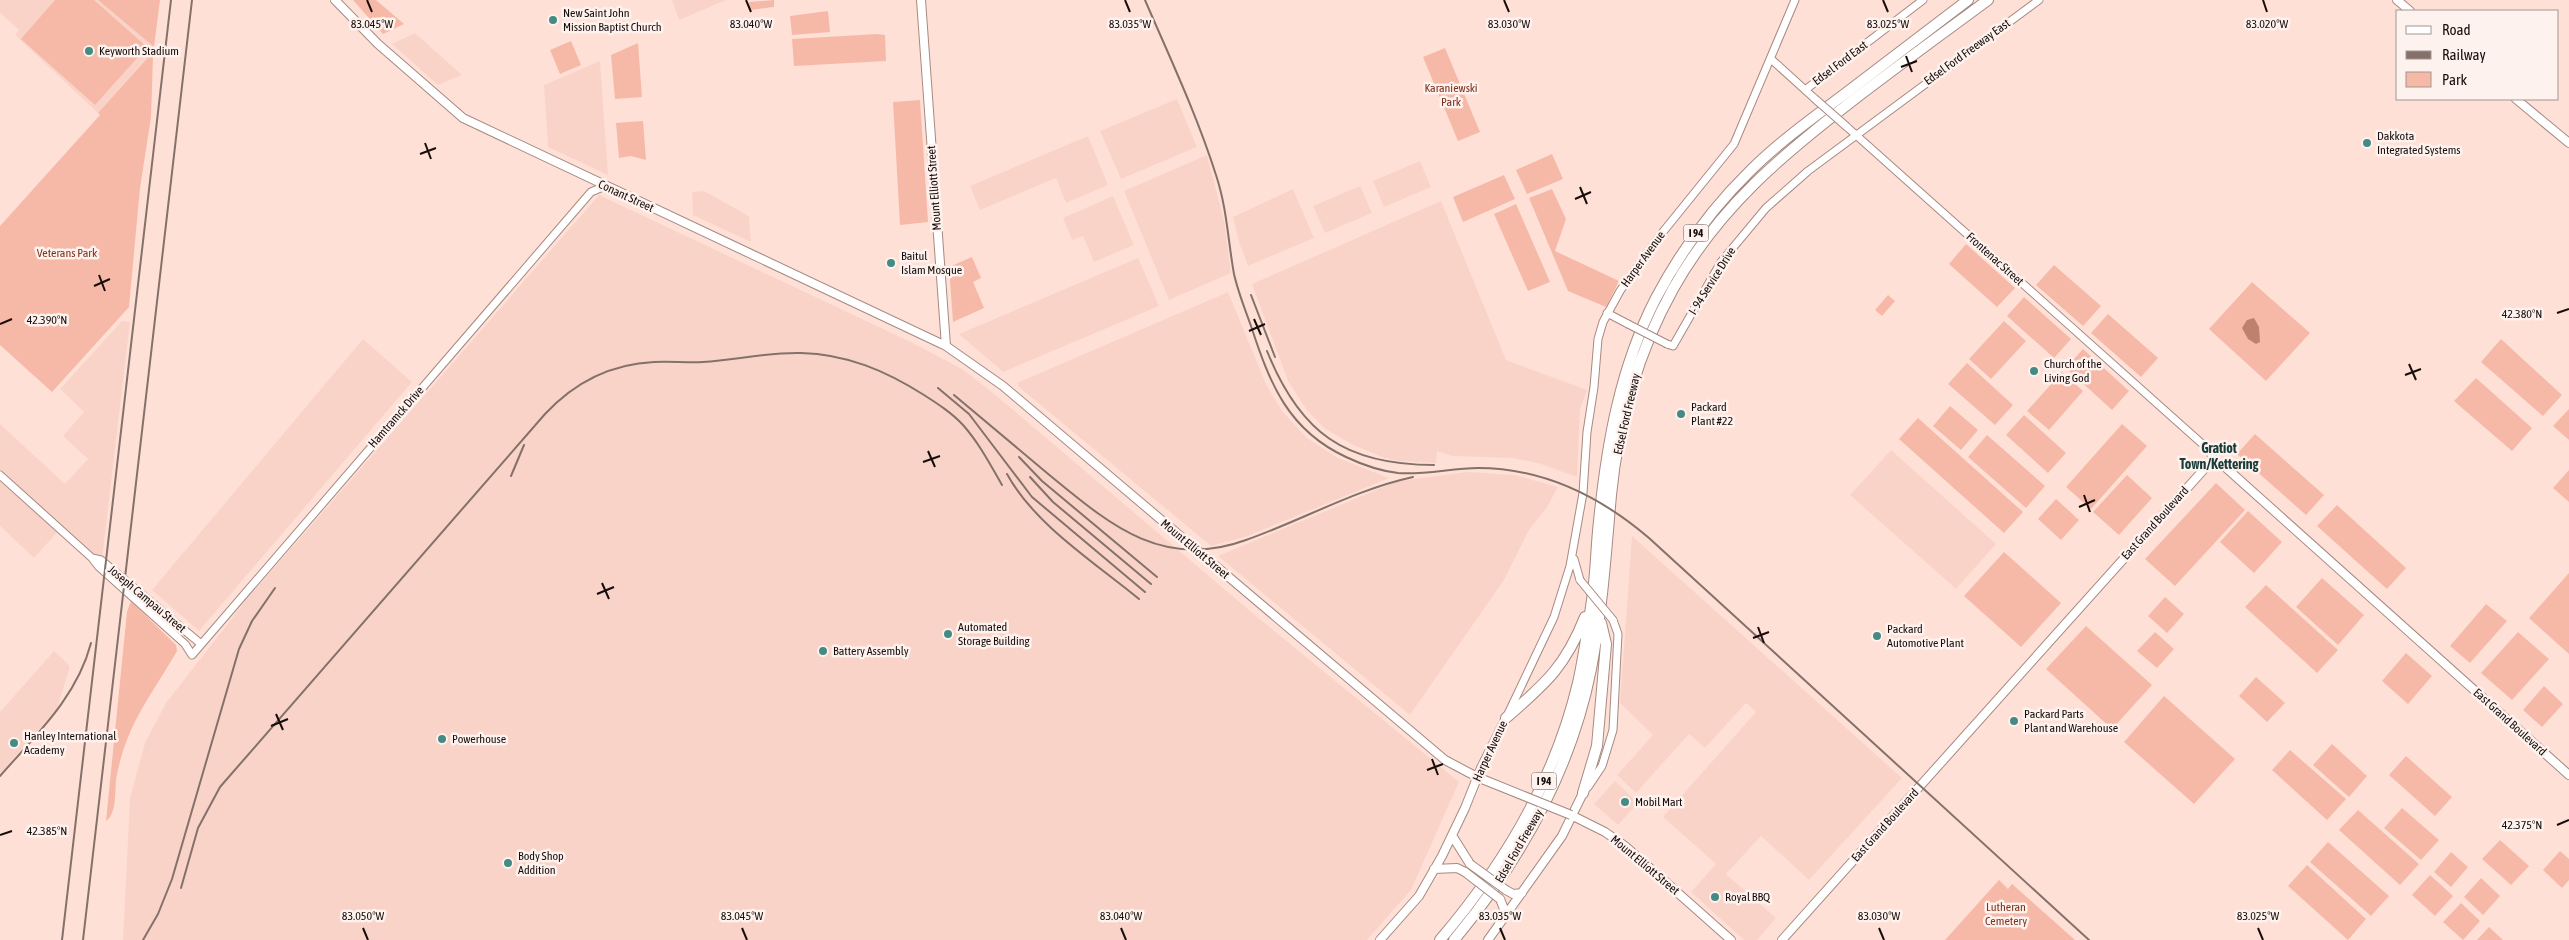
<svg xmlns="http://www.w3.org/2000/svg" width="2569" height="940" viewBox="0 0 2569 940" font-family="'Asap Condensed',sans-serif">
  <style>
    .built { fill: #fad3c8 }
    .green { fill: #f6b9a8 }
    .water { fill: #c0806e }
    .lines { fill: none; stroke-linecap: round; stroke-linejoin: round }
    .tertiary-casing { stroke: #a68a82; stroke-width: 9 }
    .secondary-casing { stroke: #a68a82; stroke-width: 10 }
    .motorway-casing { stroke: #a68a82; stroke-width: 12 }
    .tertiary { stroke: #fff; stroke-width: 7 }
    .secondary { stroke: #fff; stroke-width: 8 }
    .motorway { stroke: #fff; stroke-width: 10 }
    .rail { stroke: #84716a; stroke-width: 2 }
    .tertiary-bridge-casing { stroke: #a68a82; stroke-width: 9; stroke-linecap: butt }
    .secondary-bridge-casing { stroke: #a68a82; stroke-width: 10; stroke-linecap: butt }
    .tertiary-bridge { stroke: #fff; stroke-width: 7 }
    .secondary-bridge { stroke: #fff; stroke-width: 8 }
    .ticks { fill: none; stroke: #170d0a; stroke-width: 2 }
    .poi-dot { fill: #458b84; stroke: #fef2ee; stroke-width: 2 }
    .labels { text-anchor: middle; stroke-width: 5; stroke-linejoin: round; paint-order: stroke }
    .shield { fill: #fef2ee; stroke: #5c524e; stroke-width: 1 }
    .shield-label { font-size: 11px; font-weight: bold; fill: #170d0a }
    .poi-label { font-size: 12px; fill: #170d0a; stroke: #fef2ee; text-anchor: start }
    .street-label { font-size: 12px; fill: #170d0a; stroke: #fef2ee }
    .park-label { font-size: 12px; fill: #7f311a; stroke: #fef2ee }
    .neighbourhood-label { font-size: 14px; font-weight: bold; fill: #1a3c39; stroke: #fef2ee }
    .ticks-label { font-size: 12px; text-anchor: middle; fill: #170d0a; stroke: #fef2ee; stroke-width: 5; stroke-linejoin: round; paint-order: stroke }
  </style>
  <rect width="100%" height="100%" fill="#ffe0d6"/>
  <path class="built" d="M 0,0 L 98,0 L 154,47 L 153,56 L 149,55 L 98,113 L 15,35 L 19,30 L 0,13 Z
    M 672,0 L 726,0 L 679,20 Z
    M 415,33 L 462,75 L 438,85 L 392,44 Z
    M 600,61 L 608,175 L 548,147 L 544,85 Z
    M 1177,99 L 1197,147 L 1121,179 L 1100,131 Z
    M 1088,136 L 1108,185 L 1066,203 L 1056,178 L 980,210 L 970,186 Z
    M 1207,155 L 1224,220 L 1231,273 L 1169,300 L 1124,191 Z
    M 1420,161 L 1431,187 L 1384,207 L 1373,181 Z
    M 1360,186 L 1372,213 L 1325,233 L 1313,206 Z
    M 1293,189 L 1314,238 L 1248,266 L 1239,242 L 1233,217 Z
    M 704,191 L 749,216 L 751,242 L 693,215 L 692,192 Z
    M 599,195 L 913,343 L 962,369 L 992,392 L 1256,616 L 1459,782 L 1411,890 L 1367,940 L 123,940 L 130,798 L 145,743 L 166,703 L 247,599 Z
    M 1113,196 L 1134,245 L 1094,262 L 1083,236 L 1072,240 L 1063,218 Z
    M 1441,201 L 1506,360 L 1587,390 L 1580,409 L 1577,477 L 1538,463 L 1512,458 L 1452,456 L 1437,451 L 1436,463 L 1400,461 L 1385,458 L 1353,445 L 1324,428 L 1306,409 L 1288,381 L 1252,284 Z
    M 1138,258 L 1159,306 L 1003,372 L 959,334 Z
    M 1228,292 L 1266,384 L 1282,411 L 1307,438 L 1338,458 L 1389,478 L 1245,537 L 1211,546 L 1019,387 L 1017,383 Z
    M 122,321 L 130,322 L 101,568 L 60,529 L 34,558 L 0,526 L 0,424 L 65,484 L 88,459 L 63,436 L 84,412 L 60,389 Z
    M 363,339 L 412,382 L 199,631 L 152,590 Z
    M 1891,450 L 1996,544 L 1956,589 L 1850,495 Z
    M 1467,472 L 1515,475 L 1558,487 L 1547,507 L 1529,530 L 1504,580 L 1410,715 L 1218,556 L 1398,481 Z
    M 1632,536 L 1902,778 L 1809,880 L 1761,836 L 1726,874 L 1776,918 L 1757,940 L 1744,940 L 1691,892 L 1716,864 L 1663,817 L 1756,712 L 1746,703 L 1705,748 L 1689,734 L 1636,793 L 1617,775 L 1653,735 L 1620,703 Z
    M 54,651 L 70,666 L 57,710 L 0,774 L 0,712 Z
    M 1615,781 L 1638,803 L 1618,825 L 1594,804 Z"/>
  <path class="green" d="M 55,0 L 94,0 L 147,47 L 95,105 L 21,39 Z
    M 98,0 L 160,0 L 154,47 Z
    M 353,0 L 376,0 L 404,24 L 383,34 Z
    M 774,0 L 774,7 L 750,10 L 749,2 Z
    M 828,11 L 830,32 L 792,35 L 790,16 Z
    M 877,34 L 885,35 L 886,61 L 794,66 L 792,39 Z
    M 571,41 L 581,65 L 560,74 L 550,50 Z
    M 638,43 L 642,97 L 615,99 L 611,55 Z
    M 1445,48 L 1480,132 L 1458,141 L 1423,57 Z
    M 150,55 L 153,57 L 151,117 L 140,188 L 129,307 L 52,392 L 0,345 L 0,226 L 100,115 L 98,113 Z
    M 920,100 L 928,222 L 900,225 L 893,102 Z
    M 643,121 L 646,160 L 631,156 L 619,158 L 616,123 Z
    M 1552,154 L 1563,179 L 1527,194 L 1516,170 Z
    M 1504,175 L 1515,199 L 1463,222 L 1453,197 Z
    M 1552,189 L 1566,219 L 1555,251 L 1619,281 L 1606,307 L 1568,291 L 1529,198 Z
    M 1516,204 L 1550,282 L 1528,291 L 1494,214 Z
    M 1966,244 L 2015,288 L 1997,307 L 1949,264 Z
    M 972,257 L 981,278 L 973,282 L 984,308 L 953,322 L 949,267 Z
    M 2054,265 L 2101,306 L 2083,326 L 2036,285 Z
    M 2252,282 L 2310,333 L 2266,381 L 2209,329 Z
    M 1888,295 L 1895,301 L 1882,316 L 1875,310 Z
    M 2024,297 L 2071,339 L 2054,358 L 2007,316 Z
    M 2108,314 L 2158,358 L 2141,377 L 2091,333 Z
    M 2004,321 L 2026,341 L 1991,379 L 1969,359 Z
    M 2501,339 L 2562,395 L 2543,416 L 2481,362 Z
    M 2083,349 L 2129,391 L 2112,410 L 2066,368 Z
    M 1967,363 L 2013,405 L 1995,425 L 1948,384 Z
    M 2062,372 L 2083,391 L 2049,430 L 2027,411 Z
    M 2476,378 L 2532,428 L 2512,451 L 2454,401 Z
    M 1950,406 L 1978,430 L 1961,450 L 1933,426 Z
    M 2569,409 L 2569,440 L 2553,426 Z
    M 2024,415 L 2066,453 L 2048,473 L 2006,435 Z
    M 1918,418 L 2023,512 L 2004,533 L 1899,439 Z
    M 2122,424 L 2147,446 L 2091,509 L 2066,487 Z
    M 2255,434 L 2324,495 L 2306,515 L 2237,454 Z
    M 1987,435 L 2045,486 L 2026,508 L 1968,457 Z
    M 2569,470 L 2569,502 L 2553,488 Z
    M 2127,475 L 2152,498 L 2119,535 L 2093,512 Z
    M 2216,483 L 2245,510 L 2175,586 L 2145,559 Z
    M 2056,499 L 2079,520 L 2061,540 L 2038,519 Z
    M 2337,505 L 2406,568 L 2387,589 L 2317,526 Z
    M 2248,511 L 2282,542 L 2254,573 L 2220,542 Z
    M 2004,552 L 2061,603 L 2021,647 L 1964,596 Z
    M 2569,573 L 2569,654 L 2529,618 Z
    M 2322,578 L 2364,615 L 2338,645 L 2296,607 Z
    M 2266,585 L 2338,650 L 2317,673 L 2245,607 Z
    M 2165,597 L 2184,614 L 2167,633 L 2148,616 Z
    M 131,601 L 176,645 L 177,651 C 151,696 128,722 117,774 C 114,787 118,813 106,821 L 127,612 Z
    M 2486,604 L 2507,621 L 2470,663 L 2450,646 Z
    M 2086,626 L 2152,685 L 2112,729 L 2046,669 Z
    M 2155,632 L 2174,649 L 2157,668 L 2137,651 Z
    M 2518,632 L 2549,659 L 2512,700 L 2481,673 Z
    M 2406,653 L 2432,676 L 2408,704 L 2382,681 Z
    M 2256,677 L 2285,703 L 2267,722 L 2239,696 Z
    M 2544,686 L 2563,704 L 2542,727 L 2523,710 Z
    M 2164,696 L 2235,759 L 2194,804 L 2124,742 Z
    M 2332,744 L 2367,776 L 2349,797 L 2313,765 Z
    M 2290,750 L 2346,799 L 2327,820 L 2272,770 Z
    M 2406,756 L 2452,797 L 2435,816 L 2389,775 Z
    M 2402,808 L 2439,840 L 2421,860 L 2384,828 Z
    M 2358,810 L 2419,864 L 2400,885 L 2339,830 Z
    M 2500,840 L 2529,866 L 2511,885 L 2482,859 Z
    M 2328,842 L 2389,896 L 2371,916 L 2310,862 Z
    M 2560,851 L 2569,859 L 2569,880 L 2562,888 L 2543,870 Z
    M 2451,852 L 2468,867 L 2451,887 L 2434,872 Z
    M 2307,865 L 2366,919 L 2348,940 L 2288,886 Z
    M 2430,875 L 2453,896 L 2435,916 L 2412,895 Z
    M 2481,878 L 2500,896 L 2483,915 L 2464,897 Z
    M 1999,880 L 2008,889 L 2012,884 L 2075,940 L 1945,940 Z
    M 2461,903 L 2480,921 L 2463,940 L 2443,922 Z
    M 2489,927 L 2503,940 L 2477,940 Z"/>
  <path class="water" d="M 2254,318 L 2259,327 L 2260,342 L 2256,344 L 2248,339 L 2242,328 L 2247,320 Z"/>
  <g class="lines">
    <g class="tertiary-casing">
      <path id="tertiary" d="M 1771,59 L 1814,98
        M 1805,90 L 1923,0
        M 1847,127 L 2208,449 L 2215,462
        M 1607,313 L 1628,324
        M 1667,344 L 1673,346 L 1721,262 L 1766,208 L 1808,171 L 2039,0
        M 0,475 L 92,558
        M 1574,559 L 1580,580
        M 201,644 L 101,560 L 92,558 L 99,567 L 185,644 L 192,655 L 591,192 L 605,186
        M 1507,716 L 1554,617 L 1570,566 L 1583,493 L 1587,432 L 1594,387 L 1598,339 L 1603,322 L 1620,291 L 1658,238 L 1734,144 L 1795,0
        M 1588,787 L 1602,766 L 1613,730 L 1618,634 L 1613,620"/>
    </g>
    <g class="secondary-casing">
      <path id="secondary" d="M 335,0 L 378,44 L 463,118 L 946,346 L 1003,386 L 1445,760 L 1477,777
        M 921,0 L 946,346
        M 2397,0 L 2410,11
        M 2516,99 L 2569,143
        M 1571,815 L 1605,832 L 1625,846 L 1731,940
        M 1453,837 L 1470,864
        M 1434,869 L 1457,868 L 1465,872
        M 1506,890 L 1513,894 L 1522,893
        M 1500,899 L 1504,909 L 1502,920
        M 1380,940 L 1419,896 L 1442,856 L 1465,808 L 1481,768 L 1506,718
        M 1488,940 L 1562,836 L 1583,793
        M 1782,940 L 2206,467 L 2213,463 L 2224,466 L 2569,775"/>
    </g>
    <g class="motorway-casing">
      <path id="motorway" d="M 1506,718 C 1546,683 1565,667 1585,617
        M 1583,793 L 1597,746 L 1606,644 L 1601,623
        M 1440,940 C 1504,865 1555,780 1578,683 C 1584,656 1588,627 1592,600 C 1596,574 1596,547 1599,521 C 1607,443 1620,368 1656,298 C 1681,251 1712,208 1750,171 C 1778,143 1810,120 1842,96 C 1884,64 1926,32 1968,0
        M 1454,940 C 1519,862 1571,770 1591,669 C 1602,611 1606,553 1611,495 C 1618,423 1638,352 1673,289 C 1719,207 1782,155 1856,98 C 1899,65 1943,33 1988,0"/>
    </g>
    <use href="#tertiary" class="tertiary"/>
    <use href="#secondary" class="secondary"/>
    <use href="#motorway" class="motorway"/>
    <path class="rail" d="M 1145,0 C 1170,58 1197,115 1216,175 C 1227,208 1228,241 1234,274 C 1238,292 1245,309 1251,326 C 1270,384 1288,430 1346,457 C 1363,465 1380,471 1398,473 C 1425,475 1452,468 1478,468 C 1543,468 1601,497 1649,538 L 2089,940
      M 1251,295 L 1275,357
      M 1267,351 C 1300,433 1345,465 1434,465
      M 938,388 L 969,414 L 1032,497 L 1145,592
      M 954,395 C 985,421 1016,447 1047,473 C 1108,523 1161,571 1246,540 C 1303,520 1354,490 1413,477
      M 1019,457 L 1042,481 L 1157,577
      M 1007,474 C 1035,525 1094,562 1139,599
      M 511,476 L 524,445
      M 1030,477 L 1053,502 L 1151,584
      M 0,776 C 36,735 77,697 91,643
      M 181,888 L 198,828 L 220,787 L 545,414 C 574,383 611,364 654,362 C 671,361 687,363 703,362 C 736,360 768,352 801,353 C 847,354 886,371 924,395 C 938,404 952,413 963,425 C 979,443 990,464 1002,485
      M 62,940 L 171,0
      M 83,940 L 192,0
      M 143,940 L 158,914 L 172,879 L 239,649 L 252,621 L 275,588"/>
    <g class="tertiary-bridge-casing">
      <path id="tertiary-bridge" d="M 1814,98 L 1847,127
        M 1628,324 L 1667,344
        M 1580,580 L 1613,620"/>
    </g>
    <g class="secondary-bridge-casing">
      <path id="secondary-bridge" d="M 1477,777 L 1571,815
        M 1470,864 L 1506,890
        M 1465,872 L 1500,899"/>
    </g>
    <use href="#tertiary-bridge" class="tertiary-bridge"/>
    <use href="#secondary-bridge" class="secondary-bridge"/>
  </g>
  <path class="ticks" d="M 367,0 L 372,12M 746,0 L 751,12M 1125,0 L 1130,12M 1504,0 L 1509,12M 1883,0 L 1888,12M 2263,0 L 2267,12M 1906,56 L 1912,72M 1901,67 L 1917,61M 425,143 L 431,159M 420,154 L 436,148M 1580,187 L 1587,204M 1575,199 L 1591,192M 99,275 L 105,291M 94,286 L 110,279M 2557,313 L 2569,309M 1254,319 L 1261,335M 0,324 L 12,319M 1249,331 L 1265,324M 2409,364 L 2416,380M 2405,375 L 2421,369M 928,451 L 935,467M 923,462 L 940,456M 2084,495 L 2090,512M 2079,507 L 2095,500M 602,583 L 609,599M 597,594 L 614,587M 1758,627 L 1764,643M 1753,638 L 1769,632M 276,714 L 283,730M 271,726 L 288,719M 1432,759 L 1438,775M 1427,770 L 1443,764M 2557,825 L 2569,820M 0,835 L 12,831M 363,928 L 368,940M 742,928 L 747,940M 1121,928 L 1126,940M 1500,928 L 1505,940M 1879,928 L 1884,940M 2258,928 L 2263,940"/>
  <g class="poi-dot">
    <circle cx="553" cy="20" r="5"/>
    <circle cx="89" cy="51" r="5"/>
    <circle cx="2367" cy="143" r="5"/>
    <circle cx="891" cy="263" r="5"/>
    <circle cx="2034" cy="371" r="5"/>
    <circle cx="1681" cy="414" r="5"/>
    <circle cx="948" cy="634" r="5"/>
    <circle cx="1877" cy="636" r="5"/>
    <circle cx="823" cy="651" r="5"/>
    <circle cx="2014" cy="721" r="5"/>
    <circle cx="442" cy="739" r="5"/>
    <circle cx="14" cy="743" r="5"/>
    <circle cx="1625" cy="802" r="5"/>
    <circle cx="508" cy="863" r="5"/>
    <circle cx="1715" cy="897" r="5"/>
  </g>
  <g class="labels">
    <g class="shield">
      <rect x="1683.5" y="224.5" width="25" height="17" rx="4"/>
      <rect x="1531.5" y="772.5" width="25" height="17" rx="4"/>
    </g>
    <g class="shield-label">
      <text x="1696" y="237">I 94</text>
      <text x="1544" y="785">I 94</text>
    </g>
    <g class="poi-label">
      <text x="563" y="17">New Saint John<tspan x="563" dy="14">Mission Baptist Church</tspan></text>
      <text x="99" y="55">Keyworth Stadium</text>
      <text x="2377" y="140">Dakkota<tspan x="2377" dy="14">Integrated Systems</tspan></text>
      <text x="901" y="260">Baitul<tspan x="901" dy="14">Islam Mosque</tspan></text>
      <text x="2044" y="368">Church of the<tspan x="2044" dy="14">Living God</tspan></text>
      <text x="1691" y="411">Packard<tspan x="1691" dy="14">Plant #22</tspan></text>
      <text x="958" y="631">Automated<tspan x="958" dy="14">Storage Building</tspan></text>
      <text x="1887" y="633">Packard<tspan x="1887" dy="14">Automotive Plant</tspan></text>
      <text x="833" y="655">Battery Assembly</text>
      <text x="2024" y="718">Packard Parts<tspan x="2024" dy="14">Plant and Warehouse</tspan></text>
      <text x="24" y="740">Hanley International<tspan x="24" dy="14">Academy</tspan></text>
      <text x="452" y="743">Powerhouse</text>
      <text x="1635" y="806">Mobil Mart</text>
      <text x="518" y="860">Body Shop<tspan x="518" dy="14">Addition</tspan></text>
      <text x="1725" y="901">Royal BBQ</text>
    </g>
    <g class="street-label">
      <text transform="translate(1967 52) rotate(-36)" y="4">Edsel Ford Freeway East</text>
      <text transform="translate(1840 63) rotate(-37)" y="4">Edsel Ford East</text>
      <text transform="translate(934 188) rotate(-94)" y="4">Mount Elliott Street</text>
      <text transform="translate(626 196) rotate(25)" y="4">Conant Street</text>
      <text transform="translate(1643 259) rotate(-54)" y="4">Harper Avenue</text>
      <text transform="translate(1995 259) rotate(42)" y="4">Frontenac Street</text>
      <text transform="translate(1712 281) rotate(-58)" y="4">I- 94 Service Drive</text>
      <text transform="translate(1627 414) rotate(-77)" y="4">Edsel Ford Freeway</text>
      <text transform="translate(396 417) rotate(-49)" y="4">Hamtramck Drive</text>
      <text transform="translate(2155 523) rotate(-48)" y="4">East Grand Boulevard</text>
      <text transform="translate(1195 549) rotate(40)" y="4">Mount Elliott Street</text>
      <text transform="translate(147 599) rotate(40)" y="4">Joseph Campau Street</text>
      <text transform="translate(2510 722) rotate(42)" y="4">East Grand Boulevard</text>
      <text transform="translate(1490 751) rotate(-65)" y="4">Harper Avenue</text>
      <text transform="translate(1885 825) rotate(-48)" y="4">East Grand Boulevard</text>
      <text transform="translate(1519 846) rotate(-60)" y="4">Edsel Ford Freeway</text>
      <text transform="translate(1645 865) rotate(40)" y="4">Mount Elliott Street</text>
    </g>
    <g class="park-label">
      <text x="1451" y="92">Karaniewski<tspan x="1451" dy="14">Park</tspan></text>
      <text x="67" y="257">Veterans Park</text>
      <text x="2006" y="911">Lutheran<tspan x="2006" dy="14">Cemetery</tspan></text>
    </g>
    <g class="neighbourhood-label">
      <text x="2219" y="453">Gratiot<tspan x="2219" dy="16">Town/Kettering</tspan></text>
    </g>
  </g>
  <g class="ticks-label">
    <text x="372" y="28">83.045°W</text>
    <text x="751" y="28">83.040°W</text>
    <text x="1130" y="28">83.035°W</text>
    <text x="1509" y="28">83.030°W</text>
    <text x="1888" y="28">83.025°W</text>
    <text x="2267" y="28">83.020°W</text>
    <text x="2522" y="318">42.380°N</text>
    <text x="47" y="324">42.390°N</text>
    <text x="2522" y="829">42.375°N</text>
    <text x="47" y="835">42.385°N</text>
    <text x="363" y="920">83.050°W</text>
    <text x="742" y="920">83.045°W</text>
    <text x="1121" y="920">83.040°W</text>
    <text x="1500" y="920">83.035°W</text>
    <text x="1879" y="920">83.030°W</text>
    <text x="2258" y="920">83.025°W</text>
  </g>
  <rect x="2396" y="10" width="162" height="90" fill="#fef2ee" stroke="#a29693"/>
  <rect x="2406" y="26" width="25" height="8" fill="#ffffff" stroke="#a29693"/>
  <text x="2442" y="35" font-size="15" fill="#170d0a">Road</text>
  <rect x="2406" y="51" width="25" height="8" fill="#84716a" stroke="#a29693"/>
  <text x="2442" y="60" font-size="15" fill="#170d0a">Railway</text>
  <rect x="2406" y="72" width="25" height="15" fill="#f6b9a8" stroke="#a29693"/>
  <text x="2442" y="85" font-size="15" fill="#170d0a">Park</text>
</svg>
